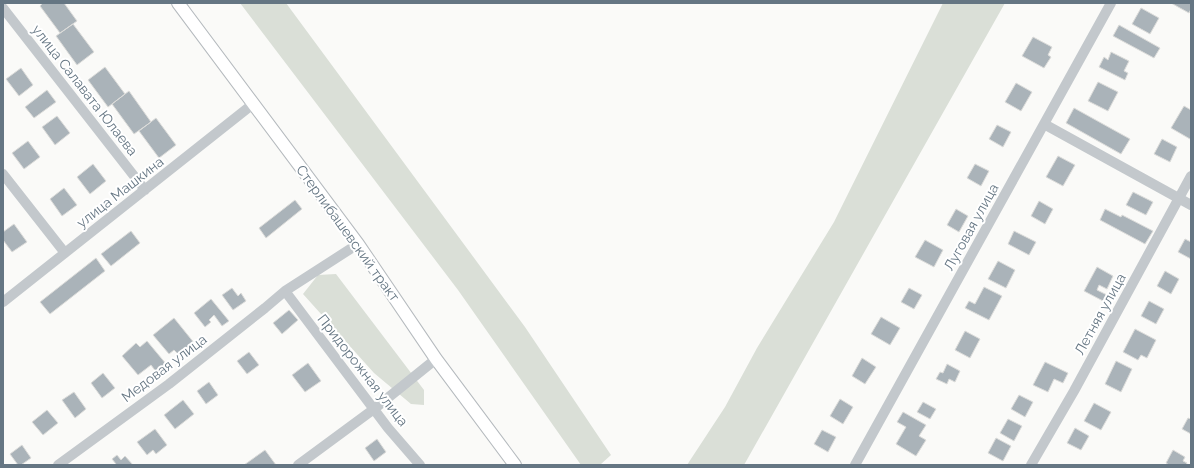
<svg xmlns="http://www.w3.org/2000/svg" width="1194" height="468" viewBox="0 0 1194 468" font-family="Raleway,sans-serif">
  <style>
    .green { fill: #dadfd7 }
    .building { fill: #aab3b9; stroke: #dcdcda }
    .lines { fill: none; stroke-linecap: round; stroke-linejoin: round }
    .major-casing { stroke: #b5babe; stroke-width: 14 }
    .minor { stroke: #c3c8cc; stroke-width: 10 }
    .major { stroke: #fff; stroke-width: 12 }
    .labels { text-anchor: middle; stroke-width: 4; stroke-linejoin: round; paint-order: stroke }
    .street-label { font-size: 14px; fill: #657683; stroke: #fff }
  </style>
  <rect width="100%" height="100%" fill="#fafaf8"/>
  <path class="green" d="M 240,3 L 286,3 L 525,327 L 611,455 L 601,464 L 581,465 L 458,290 Z
    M 943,3 L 1005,3 L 744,465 L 687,465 L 725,407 L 757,348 L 834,222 Z
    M 336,274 L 424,390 L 424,405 L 411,404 L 374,373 L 303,294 L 318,275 Z"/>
  <path class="building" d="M 43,3 L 64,3 L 77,21 L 60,33 L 40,6 Z
    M 1171,3 L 1191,3 L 1191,9 L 1189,13 Z
    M 1141,8 L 1159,18 L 1150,34 L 1132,24 Z
    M 73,24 L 94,52 L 77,65 L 56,36 Z
    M 1119,25 L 1160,48 L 1154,58 L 1113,36 Z
    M 1033,37 L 1052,47 L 1048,55 L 1051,57 L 1044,68 L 1022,56 Z
    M 1111,52 L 1129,61 L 1124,71 L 1128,73 L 1125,80 L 1099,67 L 1104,57 L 1108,60 Z
    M 105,67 L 125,94 L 108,107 L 88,80 Z
    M 21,68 L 33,85 L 19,96 L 6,79 Z
    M 1098,82 L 1118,92 L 1108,111 L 1088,101 Z
    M 1016,83 L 1032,92 L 1021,111 L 1005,102 Z
    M 47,90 L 56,102 L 34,118 L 25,107 Z
    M 129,91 L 151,122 L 134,134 L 112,104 Z
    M 1184,106 L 1191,110 L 1191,138 L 1190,139 L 1171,128 Z
    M 1074,108 L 1130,139 L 1121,154 L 1066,123 Z
    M 57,116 L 70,133 L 55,145 L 42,127 Z
    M 156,118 L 176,145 L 159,158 L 139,131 Z
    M 997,125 L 1011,132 L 1003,147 L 989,139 Z
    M 1162,139 L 1177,147 L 1170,162 L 1154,154 Z
    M 28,141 L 40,157 L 24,169 L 12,153 Z
    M 1058,156 L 1075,165 L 1063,186 L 1046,177 Z
    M 93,164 L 106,181 L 90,194 L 77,177 Z
    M 975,164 L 989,171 L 981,186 L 967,178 Z
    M 64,188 L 77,205 L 62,216 L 50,199 Z
    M 1133,192 L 1153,202 L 1146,215 L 1126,205 Z
    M 295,200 L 302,209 L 266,238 L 259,228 Z
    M 1039,201 L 1053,209 L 1045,224 L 1031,216 Z
    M 956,209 L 968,216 L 959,232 L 947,225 Z
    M 1105,209 L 1121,217 L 1122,215 L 1153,231 L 1145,244 L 1100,220 Z
    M 14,224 L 27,242 L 12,252 L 3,240 L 3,232 Z
    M 131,231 L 140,243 L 111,266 L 101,254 Z
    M 1014,231 L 1036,242 L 1029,255 L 1008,244 Z
    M 1185,239 L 1191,242 L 1191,259 L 1178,252 Z
    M 925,240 L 943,250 L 934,267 L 915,257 Z
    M 96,258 L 105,271 L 50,314 L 40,302 Z
    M 998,261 L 1015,270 L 1006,288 L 988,279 Z
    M 1097,267 L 1113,276 L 1107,289 L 1099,285 L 1097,290 L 1109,296 L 1105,302 L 1084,291 Z
    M 1165,271 L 1179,279 L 1171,294 L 1157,286 Z
    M 984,287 L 1002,296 L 989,320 L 965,308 L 969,301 L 975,304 Z
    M 232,288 L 238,296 L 241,293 L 246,301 L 233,310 L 222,295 Z
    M 909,288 L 922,295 L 914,309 L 901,302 Z
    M 211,299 L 229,321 L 222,326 L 214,315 L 209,320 L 211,322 L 205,327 L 194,313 Z
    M 1149,301 L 1164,309 L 1156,324 L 1141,316 Z
    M 289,310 L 298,320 L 282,334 L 273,323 Z
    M 881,317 L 900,328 L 890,345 L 871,334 Z
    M 174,318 L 195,344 L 180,356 L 174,350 L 169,354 L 153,335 Z
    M 1135,329 L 1156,340 L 1147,358 L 1141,355 L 1138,360 L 1123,352 Z
    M 965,331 L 980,339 L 970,358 L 955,350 Z
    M 147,341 L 167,365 L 157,373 L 151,365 L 138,375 L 122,356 L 136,343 L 140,347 Z
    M 249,352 L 259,365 L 247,374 L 237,361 Z
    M 862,358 L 876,367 L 865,384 L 852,376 Z
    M 1116,361 L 1132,369 L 1121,392 L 1105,384 Z
    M 1045,362 L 1068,373 L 1063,383 L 1054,379 L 1048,392 L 1033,385 Z
    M 308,363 L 321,381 L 305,392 L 292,375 Z
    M 947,364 L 960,371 L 955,382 L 949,379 L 947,384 L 936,379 L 940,372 L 943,373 Z
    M 103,373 L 115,388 L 102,398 L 91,383 Z
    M 209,382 L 218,395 L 206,404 L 197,391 Z
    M 74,392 L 86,409 L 75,418 L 62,400 Z
    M 1019,395 L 1033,402 L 1025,417 L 1011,409 Z
    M 840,399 L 853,407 L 843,424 L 830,416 Z
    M 183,400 L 194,414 L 175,429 L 164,415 Z
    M 923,402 L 936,409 L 930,419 L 917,412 Z
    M 1094,403 L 1111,412 L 1101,430 L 1084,421 Z
    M 47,410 L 58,423 L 43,435 L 32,422 Z
    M 903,412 L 926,425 L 919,436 L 926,440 L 916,456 L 896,444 L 906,427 L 897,422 Z
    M 1188,418 L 1191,419 L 1191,434 L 1182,429 Z
    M 1008,419 L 1022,426 L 1014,441 L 1000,433 Z
    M 1075,428 L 1089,436 L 1081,450 L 1067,443 Z
    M 155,429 L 167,445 L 156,454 L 153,450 L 147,455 L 137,442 Z
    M 822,430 L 836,437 L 828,452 L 814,444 Z
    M 996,438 L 1011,446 L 1003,461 L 988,453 Z
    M 377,439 L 386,452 L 374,461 L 365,448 Z
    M 22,445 L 31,458 L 21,465 L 18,465 L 10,454 Z
    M 265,450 L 276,465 L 244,465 Z
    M 1173,450 L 1185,457 L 1183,461 L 1187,463 L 1186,465 L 1169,465 L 1166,463 Z
    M 117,455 L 121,460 L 125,456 L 133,465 L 115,465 L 116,464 L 112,459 Z"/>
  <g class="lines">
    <g class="major-casing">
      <path id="major" d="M 178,3 L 358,244 L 436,359 L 515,465"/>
    </g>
    <path class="minor" d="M 3,8 L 145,190
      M 1044,124 L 1191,205
      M 3,174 L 65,253
      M 285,291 L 388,428 L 420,465
      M 3,302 L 253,104
      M 58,465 L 169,384 L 265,308 L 285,291 L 358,244
      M 298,465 L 374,409 L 436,359
      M 855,465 L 1111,3
      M 1031,465 L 1074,391 L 1191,176"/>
    <use href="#major" class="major"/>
  </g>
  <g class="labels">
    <g class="street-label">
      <text transform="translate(85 90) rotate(52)" y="5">улица Салавата Юлаева</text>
      <text transform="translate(120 192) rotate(-38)" y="5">улица Машкина</text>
      <text transform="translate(971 227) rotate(-61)" y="5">Луговая улица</text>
      <text transform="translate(348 233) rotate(54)" y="5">Стерлибашевский тракт</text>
      <text transform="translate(1100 314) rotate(-61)" y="5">Летняя улица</text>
      <text transform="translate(164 368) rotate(-37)" y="5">Медовая улица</text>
      <text transform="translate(363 370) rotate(52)" y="5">Придорожная улица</text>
    </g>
  </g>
  <rect width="1194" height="468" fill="none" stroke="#657683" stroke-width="8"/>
</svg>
